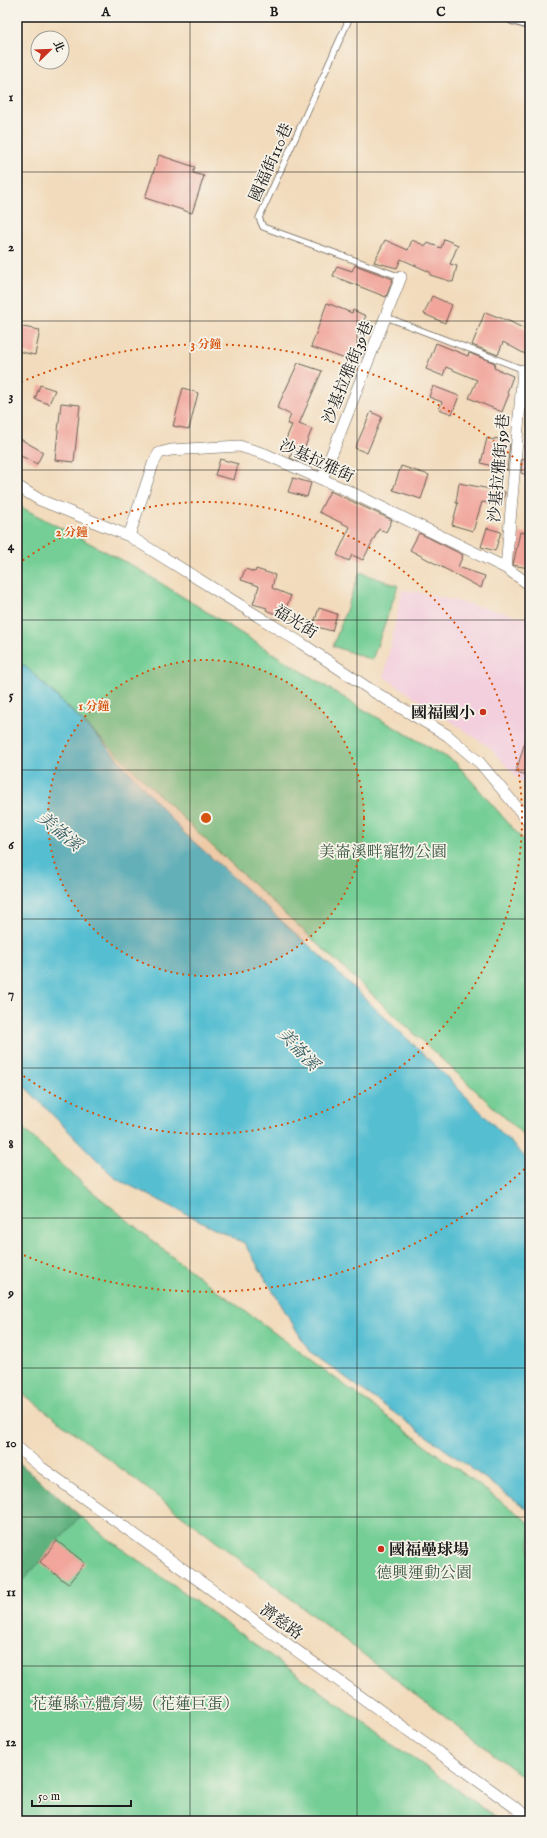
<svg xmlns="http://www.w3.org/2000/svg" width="547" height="1838" viewBox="0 0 547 1838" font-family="'IM FELL English','Noto Serif TC',serif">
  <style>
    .built { fill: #f3cfde }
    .green { fill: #74ce95; stroke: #487558 }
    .forest { fill: #5fb17e; stroke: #3e664d }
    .water { fill: #55bed1; stroke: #386d76 }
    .building { fill: #f1a59b }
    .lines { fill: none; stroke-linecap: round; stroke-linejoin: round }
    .service-casing { stroke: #675f54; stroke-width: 7 }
    .minor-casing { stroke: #675f54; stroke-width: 12 }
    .tertiary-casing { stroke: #675f54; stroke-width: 16 }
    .service { stroke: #fff; stroke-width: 5.5 }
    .minor { stroke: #fff; stroke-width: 11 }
    .tertiary { stroke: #fff; stroke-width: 14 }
    .grid { fill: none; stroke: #1c1c1c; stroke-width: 1; stroke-opacity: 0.55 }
    .ring { fill: none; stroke: #d4530e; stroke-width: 2; stroke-dasharray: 2 4 }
    .poi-dot { fill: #c8321e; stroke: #f7f3e8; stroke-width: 1.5 }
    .labels { text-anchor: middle; stroke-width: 3.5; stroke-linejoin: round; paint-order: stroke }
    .street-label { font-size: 16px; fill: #1c1c1c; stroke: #f7f3e8 }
    .poi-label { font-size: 16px; font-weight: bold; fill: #1c1c1c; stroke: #f7f3e8; text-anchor: end }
    .park-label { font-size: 16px; fill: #3b5a46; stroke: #f7f3e8 }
    .water-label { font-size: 17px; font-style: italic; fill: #335d64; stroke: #f7f3e8 }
    .centre { fill: #d4530e; stroke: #f7f3e8; stroke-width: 2 }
    .ring-label { font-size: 12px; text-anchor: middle; font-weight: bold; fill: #d4530e; stroke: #f7f3e8; stroke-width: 3.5; stroke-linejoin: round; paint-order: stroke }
    .neatline { fill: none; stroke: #1c1c1c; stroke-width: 1.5 }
    .grid-label { font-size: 13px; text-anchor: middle; font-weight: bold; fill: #1c1c1c }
  </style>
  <rect width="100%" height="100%" fill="#f7f3e8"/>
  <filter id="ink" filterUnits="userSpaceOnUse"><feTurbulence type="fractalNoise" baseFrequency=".025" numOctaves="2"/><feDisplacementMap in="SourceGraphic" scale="8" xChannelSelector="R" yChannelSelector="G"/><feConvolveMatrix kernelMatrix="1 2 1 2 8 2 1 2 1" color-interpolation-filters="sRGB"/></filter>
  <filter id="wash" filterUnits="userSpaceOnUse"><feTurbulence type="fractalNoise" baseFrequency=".012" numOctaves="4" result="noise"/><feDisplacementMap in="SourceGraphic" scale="16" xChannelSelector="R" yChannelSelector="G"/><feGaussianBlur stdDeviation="0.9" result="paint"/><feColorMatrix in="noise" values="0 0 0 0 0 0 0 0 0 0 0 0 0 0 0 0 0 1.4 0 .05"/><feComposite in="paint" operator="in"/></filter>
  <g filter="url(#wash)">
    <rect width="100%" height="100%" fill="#f2dbbc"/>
    <path class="built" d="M 402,590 L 413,591 L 530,619 L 530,792 L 489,747 L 384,677 Z"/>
    <path class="green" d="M 17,505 L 135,567 L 354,704 L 455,762 L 530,848 L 530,1141 L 211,845 L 34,674 L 17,663 Z
      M 360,572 L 398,586 L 372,660 L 333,646 Z
      M 17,1123 L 83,1184 L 175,1259 L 530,1523 L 530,1782 L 17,1389 Z
      M 17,1464 L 103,1535 L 501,1821 L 17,1821 Z"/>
    <path class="forest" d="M 17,1461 L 80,1516 L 40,1562 L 17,1586 Z"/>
    <path class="water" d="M 17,663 L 25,666 L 100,739 L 184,833 L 315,951 L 438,1068 L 530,1162 L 530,1511 L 309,1351 L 244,1243 L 115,1178 L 17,1079 Z"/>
    <g id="blocks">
      <path class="building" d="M 159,155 L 195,167 L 193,173 L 204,176 L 192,213 L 145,198 Z
        M 444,239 L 458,245 L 450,264 L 457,266 L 453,282 L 430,275 L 430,272 L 401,259 L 397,268 L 374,262 L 385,240 L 408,250 L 412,240 L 426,246 L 428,243 L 441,248 Z
        M 355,265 L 393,279 L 386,297 L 333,276 L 337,266 L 352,271 Z
        M 432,296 L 452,305 L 445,323 L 424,314 Z
        M 327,303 L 352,313 L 353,310 L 366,316 L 362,324 L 365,325 L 357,345 L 366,348 L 362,357 L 354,354 L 351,361 L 311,347 Z
        M 485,312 L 511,322 L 530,332 L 530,345 L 525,354 L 503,342 L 498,355 L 472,345 Z
        M 17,326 L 40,330 L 35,355 L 17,351 Z
        M 436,343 L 468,356 L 469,353 L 495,363 L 494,368 L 513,376 L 507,393 L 509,394 L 502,412 L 469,398 L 477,380 L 446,367 L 443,376 L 426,369 Z
        M 298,363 L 322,371 L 299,424 L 312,429 L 299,462 L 290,458 L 293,450 L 283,446 L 292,425 L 287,424 L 291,415 L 277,408 Z
        M 40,385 L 55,390 L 49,404 L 35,399 Z
        M 433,386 L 459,396 L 452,414 L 439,409 L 442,402 L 429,397 Z
        M 183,388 L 198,393 L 189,429 L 173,426 Z
        M 61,403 L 80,405 L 74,462 L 55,460 Z
        M 371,412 L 382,417 L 367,453 L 355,448 Z
        M 17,437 L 43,452 L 37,464 L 17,454 Z
        M 487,438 L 494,440 L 495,438 L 510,442 L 507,470 L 481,463 Z
        M 220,459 L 238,464 L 234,480 L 215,475 Z
        M 522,459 L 530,462 L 530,476 L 521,473 Z
        M 401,466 L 429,475 L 421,499 L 393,490 Z
        M 293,478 L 311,483 L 307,497 L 288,492 Z
        M 459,483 L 505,492 L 502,505 L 482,502 L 473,531 L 452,525 L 458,503 L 456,503 Z
        M 330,491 L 392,520 L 386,532 L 379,529 L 363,560 L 352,555 L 349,561 L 337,555 L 350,527 L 319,512 Z
        M 487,528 L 501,532 L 495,551 L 481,547 Z
        M 520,532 L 530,534 L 530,559 L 528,568 L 513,565 Z
        M 419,533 L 463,555 L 458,567 L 485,576 L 481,588 L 410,550 Z
        M 245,569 L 255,572 L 256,569 L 275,575 L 272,588 L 291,596 L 282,617 L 266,610 L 267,608 L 253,604 L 259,586 L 241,580 Z
        M 319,608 L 337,614 L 332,631 L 313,626 Z
        M 527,735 L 530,735 L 530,776 L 516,772 Z
        M 57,1541 L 85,1563 L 68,1584 L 40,1562 Z"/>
    </g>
  </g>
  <g filter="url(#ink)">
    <use href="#blocks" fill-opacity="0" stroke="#675f54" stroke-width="1"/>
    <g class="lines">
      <g class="service-casing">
        <path id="service" d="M 350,17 L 259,218 L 263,227 L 401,277
          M 386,317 L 530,372"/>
      </g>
      <g class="minor-casing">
        <path id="minor" d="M 322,479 L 401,277
          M 17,486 L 40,500 L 129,536 L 301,643 L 371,690 L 447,735 L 480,763 L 530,823
          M 129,536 L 153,464 L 159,453 L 171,450 L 239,446 L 265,454 L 346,490 L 506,568 L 530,585
          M 506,568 L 523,370
          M 17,1447 L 42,1468 L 530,1818"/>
      </g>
      <g class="tertiary-casing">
        <path id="tertiary" d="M 513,17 L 530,22"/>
      </g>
      <use href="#service" class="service"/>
      <use href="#minor" class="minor"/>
      <use href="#tertiary" class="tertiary"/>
    </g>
  </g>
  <path class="grid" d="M 190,17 L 190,1821M 357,17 L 357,1821M 17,172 L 530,172M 17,321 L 530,321M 17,470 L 530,470M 17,620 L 530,620M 17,770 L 530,770M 17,919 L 530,919M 17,1068 L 530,1068M 17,1218 L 530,1218M 17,1368 L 530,1368M 17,1517 L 530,1517M 17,1666 L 530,1666"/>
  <circle cx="206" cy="818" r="158" fill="#d4530e" fill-opacity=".12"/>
  <g class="ring">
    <circle cx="206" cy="818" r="158"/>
    <path d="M18 564A316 316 0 1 1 18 1072"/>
    <path d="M529 1165A474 474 0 0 1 21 1254M21 382A474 474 0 0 1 529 471"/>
  </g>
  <g class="poi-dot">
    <circle cx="483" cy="712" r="4"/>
    <circle cx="381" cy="1549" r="4"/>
  </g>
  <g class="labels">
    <g class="street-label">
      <text transform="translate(270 162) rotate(-66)" y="6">國福街110巷</text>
      <text transform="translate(347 372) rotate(-68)" y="6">沙基拉雅街39巷</text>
      <text transform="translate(317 460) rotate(25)" y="6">沙基拉雅街</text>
      <text transform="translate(498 468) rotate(-85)" y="6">沙基拉雅街59巷</text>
      <text transform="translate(296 621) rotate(32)" y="6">福光街</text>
      <text transform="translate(282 1621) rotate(36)" y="6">濟慈路</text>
    </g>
    <g class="poi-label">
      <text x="475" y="718">國福國小</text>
      <text x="389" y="1555" text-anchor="start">國福壘球場</text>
    </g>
    <g class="park-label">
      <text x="383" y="857">美崙溪畔寵物公園</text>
      <text x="424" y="1578">德興運動公園</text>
      <text x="135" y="1709">花蓮縣立體育場（花蓮巨蛋）</text>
    </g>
    <g class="water-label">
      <text transform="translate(60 831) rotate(40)" y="6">美崙溪</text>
      <text transform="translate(299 1049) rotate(47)" y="6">美崙溪</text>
    </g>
  </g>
  <circle cx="206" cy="818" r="6" class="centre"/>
  <g class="ring-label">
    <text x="206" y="348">3 分鐘</text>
    <text x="72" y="536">2 分鐘</text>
    <text x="94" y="710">1 分鐘</text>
  </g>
  <rect width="547" height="1838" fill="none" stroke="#f7f3e8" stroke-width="44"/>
  <g transform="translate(50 50) rotate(67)"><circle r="19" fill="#f7f3e8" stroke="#9f9d96"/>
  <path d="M0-3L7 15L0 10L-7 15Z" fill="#c8321e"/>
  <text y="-6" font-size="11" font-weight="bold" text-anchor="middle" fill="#1c1c1c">北</text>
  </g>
  <path d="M32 1800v6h99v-6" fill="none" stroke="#1c1c1c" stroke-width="2"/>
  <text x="38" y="1800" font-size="12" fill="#1c1c1c" stroke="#f7f3e8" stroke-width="3" paint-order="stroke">50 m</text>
  <rect x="22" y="22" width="503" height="1794" class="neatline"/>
  <g class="grid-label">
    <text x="106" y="16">A</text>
    <text x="274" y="16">B</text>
    <text x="441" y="16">C</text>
    <text x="11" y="101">1</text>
    <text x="11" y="251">2</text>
    <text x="11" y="400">3</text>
    <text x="11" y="550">4</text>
    <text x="11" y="699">5</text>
    <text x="11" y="849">6</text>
    <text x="11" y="998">7</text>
    <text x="11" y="1148">8</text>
    <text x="11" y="1297">9</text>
    <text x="11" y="1447">10</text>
    <text x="11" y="1596">11</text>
    <text x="11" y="1746">12</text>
  </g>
</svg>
